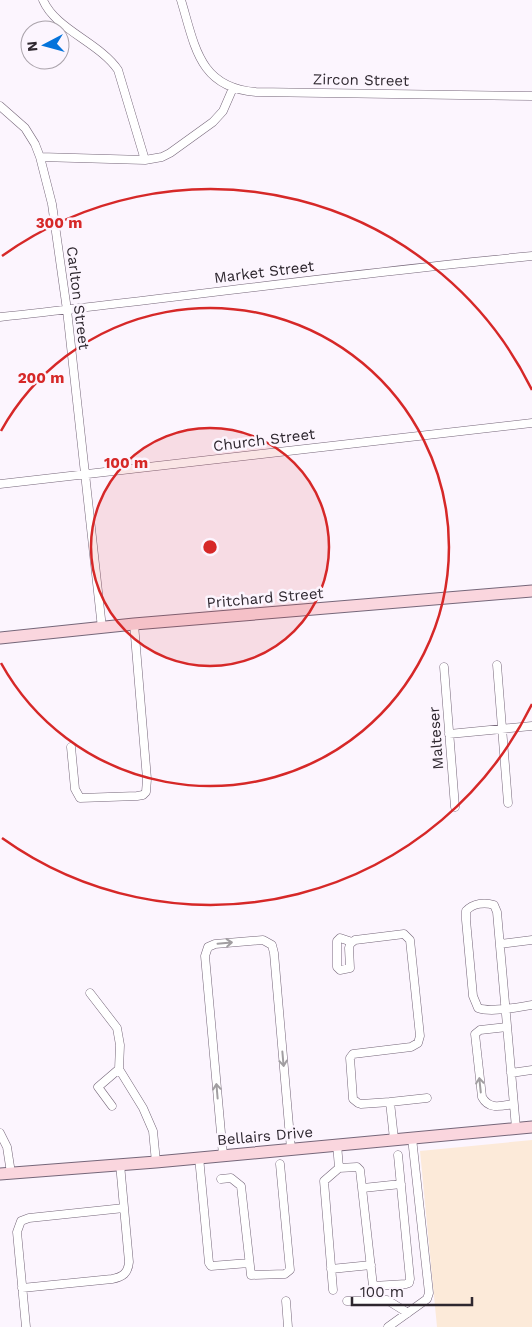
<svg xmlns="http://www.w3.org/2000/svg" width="532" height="1327" viewBox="0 0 532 1327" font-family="'Work Sans',sans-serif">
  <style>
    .education { fill: #fcead9 }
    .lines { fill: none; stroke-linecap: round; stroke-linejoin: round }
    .street-casing { stroke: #756679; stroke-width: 9 }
    .secondary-casing { stroke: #756679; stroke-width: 13 }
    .street { stroke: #fff; stroke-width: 8 }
    .secondary { stroke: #fad6de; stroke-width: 11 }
    .oneway { stroke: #a19ea1 }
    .ring { fill: none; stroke: #d62828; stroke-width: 2.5 }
    .labels { text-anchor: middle; stroke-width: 5; stroke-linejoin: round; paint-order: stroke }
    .street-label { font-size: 15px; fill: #2e272f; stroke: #fcf5fe }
    .centre { fill: #d62828; stroke: #fcf5fe; stroke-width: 2.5 }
    .ring-label { font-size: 15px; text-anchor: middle; font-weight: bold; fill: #d62828; stroke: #fcf5fe; stroke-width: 5; stroke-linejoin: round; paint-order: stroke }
  </style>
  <rect width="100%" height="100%" fill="#fcf5fe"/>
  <path class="education" d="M 532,1140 L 532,1327 L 437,1327 L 420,1151 Z"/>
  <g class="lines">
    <g class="street-casing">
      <path id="street" d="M 43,0 C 55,29 100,43 118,70 L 145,160
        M 181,0 C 195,46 199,88 256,92 L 532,96
        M 0,106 L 25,128 L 35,144 L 40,157 L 52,204 L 67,310 L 102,628
        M 40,157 L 145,160 L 162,157 L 170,153 L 213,122 L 223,111 L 233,88
        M 0,317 C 177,298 354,273 532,256
        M 0,484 L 532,423
        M 497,665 L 508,803
        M 444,667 L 455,807
        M 449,734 L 532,726
        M 71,747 L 75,789 L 80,798 L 137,796 L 143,795 L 146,792 L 147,779 L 134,624
        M 352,942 L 340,938 L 337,941 L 337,967 L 340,970 L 350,968 L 349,948 L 350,944 L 355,940 L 404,934 L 410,940 L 420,1036 L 418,1043 L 411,1047 L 353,1054 L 350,1058 L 353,1099 L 358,1103 L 361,1104 L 390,1102 L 394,1139
        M 500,944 L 532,940
        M 90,993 L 117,1028 L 120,1045 L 119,1069 L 143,1108 L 153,1131 L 156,1162
        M 507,1027 L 480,1030 L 475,1034 L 482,1097 C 489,1110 501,1106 513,1104
        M 511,1073 L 532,1070
        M 390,1102 L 427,1098
        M 112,1106 L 98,1087 L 119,1069
        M 516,1128 C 509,1056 503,984 497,912 L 494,905 C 485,902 473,903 466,911 L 466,920 L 473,996 L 478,1008 C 491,1013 518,1007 532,1005
        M 0,1133 L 7,1147 L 11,1173
        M 223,1155 L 205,956 L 208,947 L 215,944 L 263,940 L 272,945 L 274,953 L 291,1149
        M 199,1157 L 209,1263 L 211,1266 L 249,1263
        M 339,1168 L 357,1167 L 360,1170 L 373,1286 L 406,1284 L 409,1283 L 410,1279 L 398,1155
        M 221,1179 L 231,1178 L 241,1186 L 251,1275 L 285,1274 L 290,1270 L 280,1164
        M 363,1188 L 401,1184
        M 331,1269 L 371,1265
        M 22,1288 L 112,1279 C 123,1277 128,1273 129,1262 L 120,1164
        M 333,1290 L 324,1181 L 339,1168 L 337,1144
        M 286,1301 L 288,1327
        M 347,1301 L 387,1300 L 408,1313
        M 26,1327 L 17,1232 L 21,1221 L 29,1218 L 124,1208
        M 388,1327 L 427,1299 L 429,1293 L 412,1138"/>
    </g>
    <g class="secondary-casing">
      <path id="secondary" d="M 0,638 L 134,624 L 532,591
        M 0,1174 L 156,1162 L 532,1127"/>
    </g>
    <use href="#street" class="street"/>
    <use href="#secondary" class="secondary"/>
  </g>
  <defs><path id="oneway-shaft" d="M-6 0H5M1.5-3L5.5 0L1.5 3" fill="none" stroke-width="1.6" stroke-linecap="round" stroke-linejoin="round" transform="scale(1.25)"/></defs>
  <g class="oneway">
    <use href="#oneway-shaft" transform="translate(225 943) rotate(-5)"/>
    <use href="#oneway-shaft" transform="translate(283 1059) rotate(85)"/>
    <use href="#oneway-shaft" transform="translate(480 1085) rotate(-96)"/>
    <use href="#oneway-shaft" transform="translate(217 1091) rotate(-95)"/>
  </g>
  <circle cx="210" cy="547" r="119" fill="#d62828" fill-opacity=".12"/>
  <g class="ring">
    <circle cx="210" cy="547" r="119"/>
    <path d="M1 431A239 239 0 1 1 1 663"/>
    <path d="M532 704A358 358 0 0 1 2 838M2 256A358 358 0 0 1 532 390"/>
  </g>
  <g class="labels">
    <g class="street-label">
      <text transform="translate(361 80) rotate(1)" y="5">Zircon Street</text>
      <text transform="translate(264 272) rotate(-7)" y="5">Market Street</text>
      <text transform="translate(78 298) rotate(83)" y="5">Carlton Street</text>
      <text transform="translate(264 440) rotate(-7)" y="5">Church Street</text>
      <text transform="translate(265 598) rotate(-5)" y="5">Pritchard Street</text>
      <text transform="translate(436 738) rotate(-94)" y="5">Malteser</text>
      <text transform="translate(265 1136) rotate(-5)" y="5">Bellairs Drive</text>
    </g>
  </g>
  <circle cx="210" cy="547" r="8" class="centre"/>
  <g class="ring-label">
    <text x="59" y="228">300 m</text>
    <text x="41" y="383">200 m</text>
    <text x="126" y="468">100 m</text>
  </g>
  <g transform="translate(45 45) rotate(264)"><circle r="24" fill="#fcf5fe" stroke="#aaa3ab"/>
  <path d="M0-4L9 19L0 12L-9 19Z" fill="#0473db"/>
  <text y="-8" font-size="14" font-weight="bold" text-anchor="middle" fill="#2e272f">N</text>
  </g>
  <path d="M352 1297v8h120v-8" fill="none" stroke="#2e272f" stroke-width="2.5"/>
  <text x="360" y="1297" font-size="15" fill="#2e272f" stroke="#fcf5fe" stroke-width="4" paint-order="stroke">100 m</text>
</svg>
